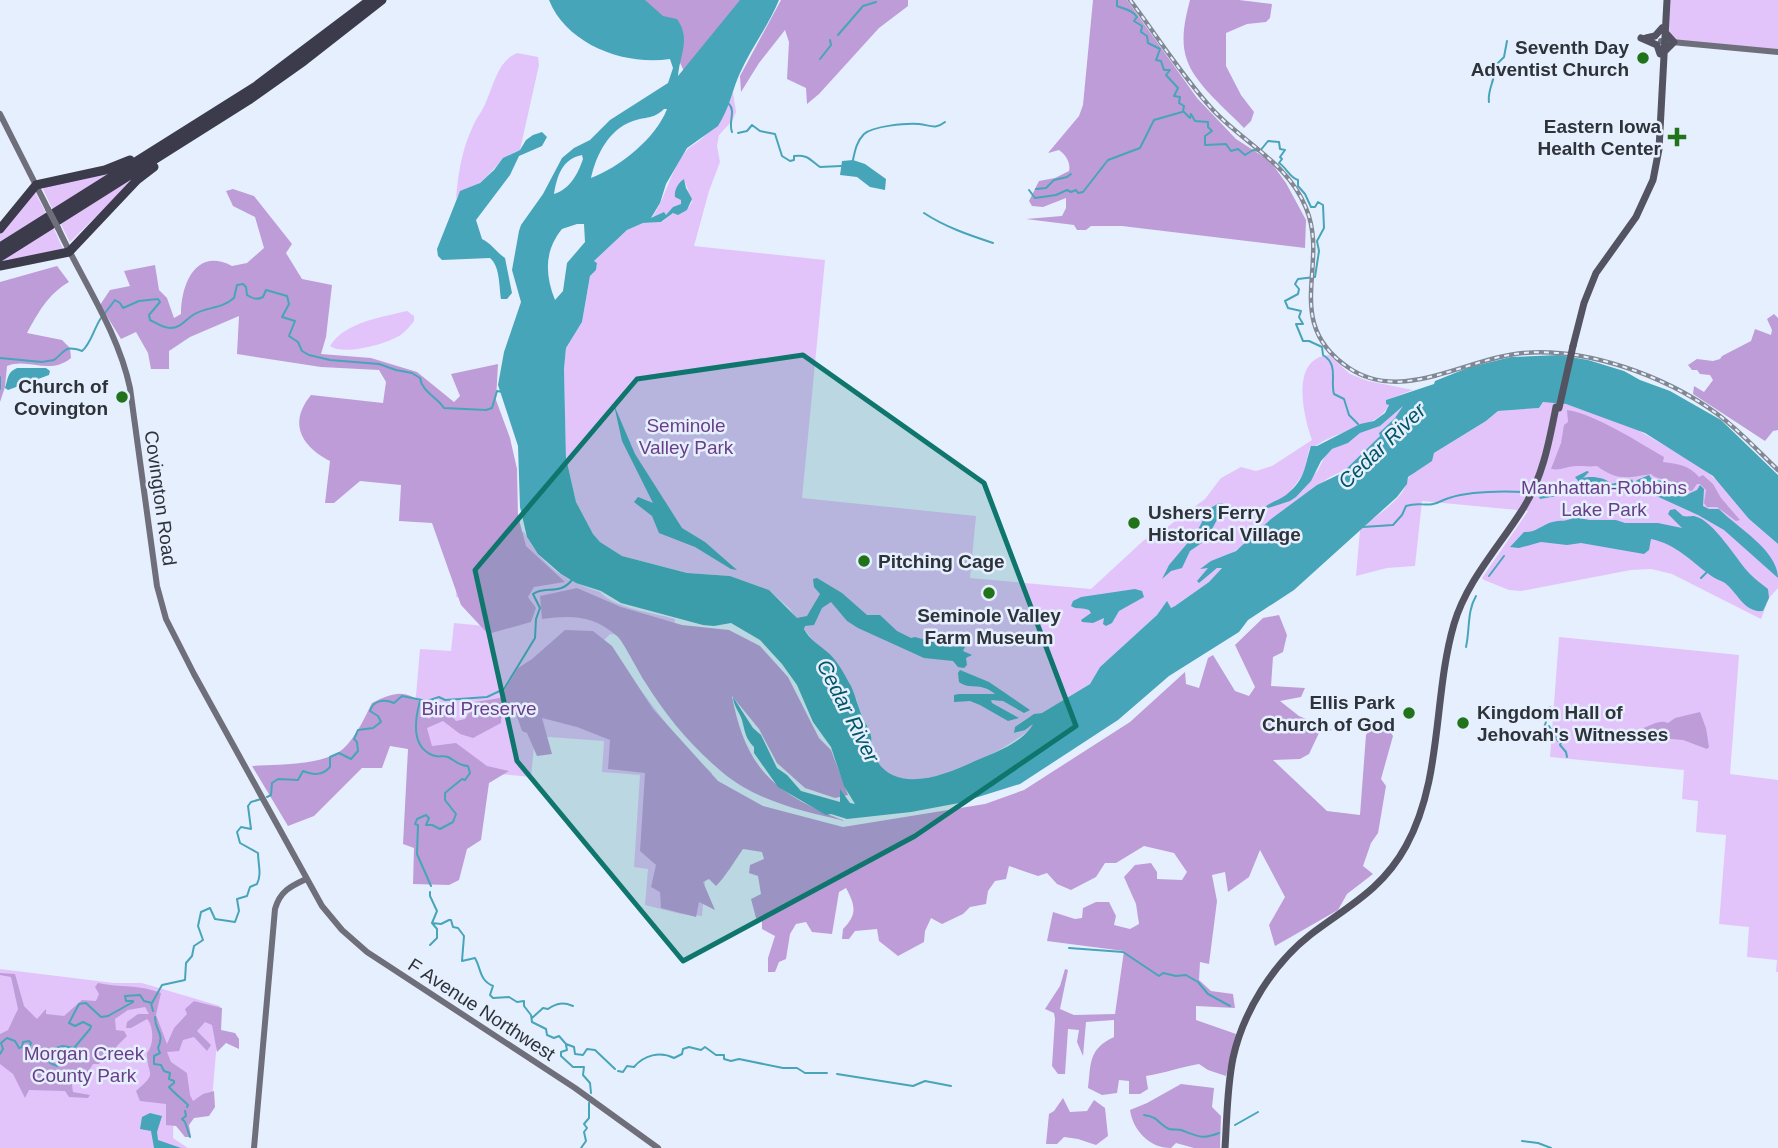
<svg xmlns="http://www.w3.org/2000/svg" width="1778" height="1148" viewBox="0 0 1778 1148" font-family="Helvetica,sans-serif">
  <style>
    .green { fill: #e2c4fb }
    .forest { fill: #be9cd8 }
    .water { fill: #47a5b9; fill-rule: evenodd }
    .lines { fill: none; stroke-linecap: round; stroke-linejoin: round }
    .stream { stroke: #47a5b9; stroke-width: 2 }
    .secondary { stroke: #6f6f7c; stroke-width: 6 }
    .primary { stroke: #535362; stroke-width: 7 }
    .highway { stroke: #3b3b4b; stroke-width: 9 }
    .rail-casing { stroke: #828893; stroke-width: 4.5 }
    .rail { stroke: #e6effe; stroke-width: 2; stroke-dasharray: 5; stroke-linecap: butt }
    .secondary-bridge { stroke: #6f6f7c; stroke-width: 6 }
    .primary-bridge { stroke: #535362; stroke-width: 7 }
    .marked { fill: #0f766e; fill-opacity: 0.2; stroke: #0f766e; stroke-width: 5; stroke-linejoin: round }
    .poi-dot { fill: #21731b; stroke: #e6effe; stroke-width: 2.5 }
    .labels { text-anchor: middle; stroke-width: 5; stroke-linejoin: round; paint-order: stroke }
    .poi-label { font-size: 19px; font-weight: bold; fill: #2e3239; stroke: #e6effe; text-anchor: end }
    .park-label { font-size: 19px; fill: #6a3f88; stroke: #e6effe }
    .street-label { font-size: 19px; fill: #2e3239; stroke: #e6effe }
    .water-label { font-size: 21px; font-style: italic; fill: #005665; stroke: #e6effe }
  </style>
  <rect width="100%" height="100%" fill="#e6effe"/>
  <path class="green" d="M 1667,0 L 1778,0 L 1778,52 L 1665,41 Z
    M 517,53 L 538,57 L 539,65 L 520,150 C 504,156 496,167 484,179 C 475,189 463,186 456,199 C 458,174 462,149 473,126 C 477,117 483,110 486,102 C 494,84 498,61 517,53 Z
    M 733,92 L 736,112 L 732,121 L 719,135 L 717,146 L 720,162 L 709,191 L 694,246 L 825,260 L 802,498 L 976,516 L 970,578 L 1091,589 L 1144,540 L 1166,528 L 1205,499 L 1221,478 L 1241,467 L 1256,471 L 1272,466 L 1312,440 C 1303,415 1290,358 1329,355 L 1350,374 L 1368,381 L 1413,390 L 1386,400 L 1389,405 C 1379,425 1349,429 1330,438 C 1322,441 1317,446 1309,449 L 1304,473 L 1292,489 L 1302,491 L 1318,470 L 1326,454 L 1332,449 L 1348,443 L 1360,433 L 1380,426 L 1404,405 L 1400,413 L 1380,433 L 1380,436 L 1347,469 L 1330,477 L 1271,519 L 1241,547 L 1209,567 L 1204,578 L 1217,568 L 1222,568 L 1209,582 L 1175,606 L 1171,608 L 1163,607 L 1157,615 L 1100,667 L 1090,684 L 1042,713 C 1032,714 1017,723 1014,733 L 1017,733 L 1033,724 L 1034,726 C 1007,750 915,801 883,769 C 870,756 875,745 869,730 C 865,719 859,712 857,700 L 789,608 L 769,590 L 730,576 L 687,573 L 622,556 L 600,542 L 593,534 L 576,502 L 566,458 L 564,369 L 566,348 L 582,322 L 590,276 L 596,270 L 597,263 L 594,261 L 627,230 L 643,223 L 662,222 L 673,213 L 687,210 L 692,202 L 684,179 L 681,204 L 666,216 L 661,214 L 651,219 C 666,198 670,171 686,151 C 690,146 695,144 699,141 C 716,127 726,113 733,92 Z
    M 129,164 L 53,210 L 42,187 Z
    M 133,178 L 132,181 L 70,242 L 58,219 Z
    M 35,192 L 47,215 L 0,244 L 0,234 Z
    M 53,227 L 63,249 L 0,263 L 0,260 Z
    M 407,311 L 414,316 L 414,321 C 411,325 407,330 402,334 C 388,344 344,356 330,346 C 345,322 382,317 407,311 Z
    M 1550,401 L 1566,404 L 1631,426 L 1701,467 L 1720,483 L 1750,520 L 1778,544 L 1778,588 L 1769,598 L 1761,619 L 1672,574 L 1651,569 L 1631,570 L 1521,591 L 1509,590 L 1484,580 L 1482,578 L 1528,511 L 1422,501 L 1415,566 L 1387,568 L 1356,576 L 1360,530 C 1375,515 1405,500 1408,478 L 1434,453 L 1486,421 L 1498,411 L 1539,408 L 1543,402 Z
    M 479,529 L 524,532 C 543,567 564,580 600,592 C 614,608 654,613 675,619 L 673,638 L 610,634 L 603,641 L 685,748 L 712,773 L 701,786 L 711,813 L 702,916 L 681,914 L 645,905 L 648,869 L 634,867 L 640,775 L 602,772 L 604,741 L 535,736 L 531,777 L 410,765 L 420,649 L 451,651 L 454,623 L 485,626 L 471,599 L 456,597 L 460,543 Z
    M 1559,637 L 1739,655 L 1730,774 L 1778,780 L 1778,972 L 1776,972 L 1777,960 L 1747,957 L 1749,927 L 1719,924 L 1726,835 L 1696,832 L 1698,801 L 1682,799 L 1684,770 L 1550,757 Z
    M 0,969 L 114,983 L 142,983 L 220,1006 L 211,1111 L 174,1107 L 173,1138 L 188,1148 L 0,1148 Z"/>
  <path class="forest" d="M 583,0 L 748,0 L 688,80 L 670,41 Z
    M 781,0 L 908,0 L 908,6 L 879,28 L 819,94 L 807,104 L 806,88 L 787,79 L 789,42 L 785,30 L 759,63 L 741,92 L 740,76 Z
    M 1093,0 L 1127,0 L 1197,98 L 1236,139 L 1270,161 L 1286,183 L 1306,220 L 1305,248 L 1122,226 L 1091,226 L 1086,230 L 1077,230 L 1074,225 L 1026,219 L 1062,216 L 1066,208 L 1066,198 L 1043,207 L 1032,206 L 1029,201 L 1039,181 L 1055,178 L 1069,171 C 1071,163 1066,155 1059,150 L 1048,153 L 1079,116 L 1083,105 Z
    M 1190,0 L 1239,0 L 1272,4 L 1270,18 L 1266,22 L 1247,24 L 1226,33 L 1226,66 L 1241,95 L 1254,112 L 1251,121 L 1244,128 C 1227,110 1194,83 1187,60 C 1180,41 1185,19 1190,0 Z
    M 233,189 L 254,196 L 292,244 L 286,253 L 302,279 L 332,285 L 326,337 L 321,354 L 371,358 L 417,372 L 454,402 L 460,396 L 451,374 L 498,364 L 496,400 L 510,438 L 517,469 L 518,516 L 526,546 L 565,582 L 534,587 L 528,597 L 536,608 L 531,622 L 488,634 L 461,605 L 432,523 L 399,521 L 401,485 L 360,481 L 334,503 L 325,503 L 330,461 C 301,446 288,423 311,395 L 383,403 L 386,382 L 379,370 L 321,367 L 237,354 L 239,316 L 190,337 L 169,351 L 169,369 L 151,369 L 148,353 L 136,332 L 121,339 L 100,305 L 110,290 L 130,286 L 124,271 L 155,265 L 159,290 L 167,298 L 174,318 L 181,314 C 181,284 196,247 232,266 L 247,263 L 264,248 L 255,217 L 233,206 L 226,191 Z
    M 57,266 L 69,282 C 48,294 38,313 27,333 L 62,340 L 70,348 L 71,358 C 49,376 29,357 7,366 L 5,387 L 0,402 L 0,282 Z
    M 1774,314 L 1778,318 L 1778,430 L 1773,431 L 1765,441 L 1693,394 L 1694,386 L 1704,392 L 1713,380 L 1710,375 L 1700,374 L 1697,370 L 1692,370 L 1688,365 L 1697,359 L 1713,361 L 1720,359 L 1722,356 L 1751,341 L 1755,329 L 1771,335 L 1772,330 L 1767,319 Z
    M 1567,410 C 1595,414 1638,442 1664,457 L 1663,462 C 1678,464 1689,465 1699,477 L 1703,475 L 1713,484 L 1721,498 L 1740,520 L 1736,521 L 1717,507 L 1707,507 L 1704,503 L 1706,490 L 1700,484 L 1697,484 L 1692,491 C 1683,490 1681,486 1674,483 C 1666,478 1657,480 1651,474 C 1627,478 1617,481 1597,466 C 1589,467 1584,466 1577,466 C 1567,466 1561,471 1551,469 L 1561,443 L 1564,425 L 1568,422 Z
    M 577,588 L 621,607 L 682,625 L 729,630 L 760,646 L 788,677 L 819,738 L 831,750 L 848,795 L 835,798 L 805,788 L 777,763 L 759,729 L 732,696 C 746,771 777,795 845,821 C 802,811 756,801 722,772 C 691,746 666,716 645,682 C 639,673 623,641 617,636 C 593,615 572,615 542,619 L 540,596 Z
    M 1279,615 L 1287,635 L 1283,652 L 1273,657 L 1271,686 L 1305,688 L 1301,697 L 1280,701 L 1299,716 L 1332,730 L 1319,733 L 1309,754 L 1300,759 L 1273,760 L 1327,811 L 1360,815 L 1366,735 L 1370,729 L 1390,731 L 1393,736 L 1381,779 L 1386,786 L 1378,833 L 1371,843 L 1363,866 L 1373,874 L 1347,894 L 1338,910 L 1275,946 L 1269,925 L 1285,897 L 1260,850 L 1249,877 L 1228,892 L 1225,872 L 1212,875 L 1217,901 L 1209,964 L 1200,962 L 1199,980 L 1211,991 L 1233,994 L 1235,1008 L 1196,1006 L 1196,1020 L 1236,1034 L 1226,1076 L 1208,1070 L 1199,1064 C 1181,1067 1165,1073 1146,1076 L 1148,1089 L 1140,1094 L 1129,1094 L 1129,1081 L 1119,1080 L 1117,1093 L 1102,1095 L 1088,1088 C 1091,1064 1088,1049 1114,1037 L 1114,1020 L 1086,1022 L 1083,1056 L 1077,1042 L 1079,1030 L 1068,1029 L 1065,1074 L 1058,1074 L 1052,1066 L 1055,1019 L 1054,1013 L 1045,1009 L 1060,986 L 1065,969 L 1068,970 L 1060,1009 L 1074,1015 L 1115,1014 L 1124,951 L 1047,941 L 1053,912 L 1075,919 L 1082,918 L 1083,908 L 1096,902 L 1109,902 L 1116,916 L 1114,925 L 1130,929 L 1139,924 L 1136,904 L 1124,877 L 1135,865 L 1151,863 L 1157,872 L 1157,879 L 1182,880 L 1187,872 L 1174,853 L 1144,846 L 1116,863 L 1105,863 L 1096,877 L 1071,890 L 1057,884 L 1047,873 L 1038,876 L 1009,866 L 1006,879 L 995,881 L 988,891 L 986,904 L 970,907 L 963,914 L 942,924 L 931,918 L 925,931 L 924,942 L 898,956 L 879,941 L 877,929 L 855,931 L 849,939 L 842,939 L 843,929 C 858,914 855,905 846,888 L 839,892 L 832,934 L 812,932 L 806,922 L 796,924 L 790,934 L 786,959 L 779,962 L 775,972 L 768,972 L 768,958 L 775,936 L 762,929 L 762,920 L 756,918 L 751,899 L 761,894 L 758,876 L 749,873 L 750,865 L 764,859 L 762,852 L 743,849 C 736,859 724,879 716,886 L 709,879 L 703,882 L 715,910 L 699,902 L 696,917 L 661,908 L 660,892 L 651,887 L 656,865 L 640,851 L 645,773 L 608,769 L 610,740 L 577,727 L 542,718 L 552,754 L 537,756 L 527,733 L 522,731 L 514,708 L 502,709 L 501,723 L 473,738 L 460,734 L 443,721 L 427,728 L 432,746 L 456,743 L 487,766 L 509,771 L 489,783 L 481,840 L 467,849 L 459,880 L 449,885 L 413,884 L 414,848 L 403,844 L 408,749 L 390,746 L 382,768 L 362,768 L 314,816 L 288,826 L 252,766 C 277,764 323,766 343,749 C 356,737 364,719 372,703 C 396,691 406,689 427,707 L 428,719 L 445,708 L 456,721 L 465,719 L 475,702 L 500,698 L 518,668 L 532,659 L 565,630 L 593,631 L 612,646 L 653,709 L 718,781 L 763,806 L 843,827 L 985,804 L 1024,790 L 1130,722 L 1185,672 L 1186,684 L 1199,688 L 1208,658 L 1213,655 L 1235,691 L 1249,696 L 1255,687 L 1235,645 L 1263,618 Z
    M 1700,712 L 1706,728 L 1709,747 L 1707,749 L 1683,740 L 1660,738 L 1643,728 C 1651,726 1659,719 1668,723 L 1675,718 Z
    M 0,973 L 15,974 L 24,1006 L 37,1019 L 46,1009 L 46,1014 L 64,1016 L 82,1000 L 96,1001 L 99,994 L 95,987 L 98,983 C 121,988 138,984 161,993 L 156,1015 L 167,1044 L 174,1028 L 187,1014 L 185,1009 L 194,1001 L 222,1008 L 221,1030 L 235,1033 L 239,1039 L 239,1049 L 226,1043 L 217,1052 L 212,1025 L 205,1022 L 197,1031 L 211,1045 L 207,1051 L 194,1037 L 183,1040 L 179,1051 L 167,1052 L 171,1062 L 187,1073 L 190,1095 L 193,1101 L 203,1094 L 214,1091 L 215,1107 L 209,1116 L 194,1118 L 189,1125 L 191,1137 L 185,1137 L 176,1126 L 166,1125 L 166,1104 L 140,1101 L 136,1091 C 159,1071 147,1077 147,1053 C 154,1045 154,1026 147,1019 L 131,1028 L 126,1028 L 127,1022 L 138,1014 L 149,1014 L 145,1007 L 128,1010 L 115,1019 L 116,1030 L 124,1031 L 127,1036 L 99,1064 L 93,1064 L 82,1082 L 77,1079 L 72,1085 L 73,1092 L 90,1095 L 88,1098 L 69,1097 L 65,1091 L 29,1090 L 25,1098 L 13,1074 L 0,1064 L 0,1034 L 8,1030 L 18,1009 L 11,977 L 0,975 Z
    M 1181,1084 L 1214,1088 L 1212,1107 L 1221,1116 L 1220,1148 L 1194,1148 L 1176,1143 L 1171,1148 C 1149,1148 1133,1130 1130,1110 L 1147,1103 Z
    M 1063,1098 L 1070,1112 L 1087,1111 L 1094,1100 L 1105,1108 L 1108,1136 L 1096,1145 L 1078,1139 L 1064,1137 L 1057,1144 L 1046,1144 L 1049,1114 L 1054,1111 Z"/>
  <path class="water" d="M 549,0 L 645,0 L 663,16 L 677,19 C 691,39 680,54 678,76 L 740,0 L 779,0 C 769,25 751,48 740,73 C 733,88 730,105 722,119 L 718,126 L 687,148 L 666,184 L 660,203 L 651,218 L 664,212 L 666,215 L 673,207 L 681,204 L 681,200 L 675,197 C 674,190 678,183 684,179 L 686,188 L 692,199 L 687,210 L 678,215 L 673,213 L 661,222 L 643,223 L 627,230 L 594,261 L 597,263 L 596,270 L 590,276 L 582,322 L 566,348 L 564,369 L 566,458 L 576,502 L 593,534 L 600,542 L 622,556 L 687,573 L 730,576 L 769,590 L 797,618 L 807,616 L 820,594 L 814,587 L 813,579 L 817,578 L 842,593 L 867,615 L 880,615 L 897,631 L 911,638 L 915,637 L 951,647 L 963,645 L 965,647 L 963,651 L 972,655 L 966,658 L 967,665 L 964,668 L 958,667 L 953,661 L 924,658 L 858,628 L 847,621 L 831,602 L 822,608 L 814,625 L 805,626 L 804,629 C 810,640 817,643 826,651 C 837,659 844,674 851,686 C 855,695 857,703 860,711 C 863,720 869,727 871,736 C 872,741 871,746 873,752 C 889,797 944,776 975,761 C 994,753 1024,742 1033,724 L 1025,730 L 1014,733 L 1015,727 L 1034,714 L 1042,713 L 1090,684 L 1100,667 L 1157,615 L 1167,601 L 1171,608 L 1175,606 L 1209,582 L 1222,568 L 1217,568 L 1199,583 L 1197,581 L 1208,568 L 1200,569 L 1211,561 L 1236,551 L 1271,519 L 1317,485 L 1342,473 L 1380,436 L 1379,433 L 1395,418 L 1403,406 L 1380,426 L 1360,433 L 1348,443 L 1332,449 L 1321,461 L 1311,481 L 1296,497 L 1290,501 L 1262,510 C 1269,502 1278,501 1286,495 C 1306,479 1304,467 1311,446 L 1317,446 L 1360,424 L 1374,421 L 1385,413 L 1389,405 L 1386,404 L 1386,400 L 1434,384 L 1435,381 L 1470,367 L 1511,357 L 1559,355 L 1588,360 L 1624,371 L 1640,380 L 1670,391 L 1721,420 L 1778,475 L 1778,544 L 1749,519 L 1713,476 L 1645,433 L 1566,404 L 1543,402 L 1539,408 L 1498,411 L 1486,421 L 1434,453 L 1432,461 L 1408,477 L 1407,484 L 1397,497 L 1294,590 L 1248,620 L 1239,632 L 1169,676 L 1118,720 L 1020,784 L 959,803 L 911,812 L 847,819 L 831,814 L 826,815 L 778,787 L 754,753 L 754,747 C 745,738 745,731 742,720 C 739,711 734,707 733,697 L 753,728 L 761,735 L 777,768 L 787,775 L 801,791 L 840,802 L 840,789 L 850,803 L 855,804 L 844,786 L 831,747 L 813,722 L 797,685 L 782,664 L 760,640 L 731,623 L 714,626 L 703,625 L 621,603 L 601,591 L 576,583 L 561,574 L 538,554 L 527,537 L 520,507 L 518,446 L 498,385 L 504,352 L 521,302 L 512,270 L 519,231 L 521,225 L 543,194 L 562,158 L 574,148 L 590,140 L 610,120 L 668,83 L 673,68 L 670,59 C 625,66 567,45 549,0 ZM 664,109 L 667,109 C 656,138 620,167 591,178 C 596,155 609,129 633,121 C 647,116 652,120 664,109 ZM 582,155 L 583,159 C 578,174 570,189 554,194 C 557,176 562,159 582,155 ZM 577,224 L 584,224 L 585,242 L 567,263 L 563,291 L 555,300 C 545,275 544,251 562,229 Z
    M 542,132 L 547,137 L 542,146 L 519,156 L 510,175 L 476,220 L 482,239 C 492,244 496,252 505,258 L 512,293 L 507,299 L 501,299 C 499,286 500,266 490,258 L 442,260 L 438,256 L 437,249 L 460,191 L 480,183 L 494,170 L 503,158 L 520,150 L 526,140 L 533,135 Z
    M 853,160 L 865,164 L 886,179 L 885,190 L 870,187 L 857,177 L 840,175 L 842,161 Z
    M 17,368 L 46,368 L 50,371 L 49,375 L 8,390 L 5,388 C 8,379 7,372 17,368 Z
    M 614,405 L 635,454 L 682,528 L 705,542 L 737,570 L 731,569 L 695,547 L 659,533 L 652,516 L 634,502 L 638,497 L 653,503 L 622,441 Z
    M 1587,471 L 1589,472 L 1583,478 C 1591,476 1605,477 1611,484 L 1620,482 L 1628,484 L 1632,479 L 1634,484 L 1637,480 L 1649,475 L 1653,481 C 1668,478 1677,488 1688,494 L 1697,490 L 1700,485 L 1704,489 L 1703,506 L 1709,509 L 1719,509 C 1735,526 1778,550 1778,578 L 1724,530 L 1698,515 L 1641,489 L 1609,487 L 1540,499 L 1539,497 L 1545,493 L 1550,482 L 1554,489 C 1563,488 1570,484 1579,482 L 1575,477 Z
    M 1219,503 L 1223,503 L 1224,507 L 1206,540 L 1190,551 L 1182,568 L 1171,571 L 1162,579 L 1169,565 L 1196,533 L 1209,509 Z
    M 1675,509 L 1683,516 C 1687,517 1691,516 1694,516 C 1714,520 1737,561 1750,574 C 1756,580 1762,584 1768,589 L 1769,598 L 1763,611 C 1744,613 1738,593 1725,583 C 1720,580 1715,579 1710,575 C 1691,561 1676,544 1651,539 L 1649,550 L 1644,554 L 1581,543 L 1567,545 L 1541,542 L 1519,548 L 1510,547 L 1524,532 C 1535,533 1542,525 1552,522 C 1560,520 1567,522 1575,517 L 1589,520 L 1616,520 L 1625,523 L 1658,523 L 1682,528 L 1668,514 L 1670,510 Z
    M 1135,589 L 1142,591 L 1144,597 L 1119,611 L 1112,623 L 1106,626 L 1103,624 L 1104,618 L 1093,623 L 1082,622 L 1081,620 L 1091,613 L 1089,610 C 1082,607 1077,610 1071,606 L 1073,601 L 1081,597 Z
    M 960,670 L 989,682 L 1030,710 L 1024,713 L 1003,701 L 991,700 L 992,703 L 1019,718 L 1008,721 L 980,705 L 970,701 L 954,702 L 954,695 L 959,694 L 995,694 C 979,681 971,691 959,682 L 958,673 Z
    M 150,1113 L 162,1116 L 157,1132 L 158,1140 L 181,1148 L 154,1148 L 151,1131 L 140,1129 L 142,1117 Z"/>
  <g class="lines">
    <path class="stream" d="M 1117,0 L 1117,6 C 1124,9 1133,10 1137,17 L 1134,21 L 1142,26 L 1141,32 L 1147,36 L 1148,43 L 1160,49 L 1156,60 L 1161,61 L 1164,70 L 1170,70 L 1166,75 L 1178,88 L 1174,96 L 1180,97 L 1179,103 L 1184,106 L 1183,111 L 1190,118 L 1191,114 L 1195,121 L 1208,122 L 1208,127 L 1212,131 L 1205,136 L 1205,145 L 1226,144 L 1231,151 L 1238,149 L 1245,155 L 1253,150 L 1260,151 L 1268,141 L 1279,142 L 1280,149 L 1285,150 L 1280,157 L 1282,159 L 1279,163 C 1287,168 1289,177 1298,180 L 1298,186 L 1305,194 L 1311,207 L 1315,207 L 1318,202 L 1323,205 L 1324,228 L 1317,241 L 1319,251 L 1315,277 L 1298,279 L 1295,284 L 1299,289 L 1298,294 L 1285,301 L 1288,308 L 1301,311 L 1299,317 L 1303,324 L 1296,324 L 1303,341 L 1309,341 L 1322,347 L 1323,355 C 1339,365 1330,380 1334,394 L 1344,399 L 1349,415 L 1358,424
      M 838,35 L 863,6 L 876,2
      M 820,59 L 831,45 L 830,40
      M 1489,102 C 1487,88 1497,79 1493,68 L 1504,57 L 1507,41
      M 729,104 C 736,111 728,123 732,132
      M 738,133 L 747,131 L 752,125 L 760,131 L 775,134 L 782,156 L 790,161 L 794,160 L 794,156 C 808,154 811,161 820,167 L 841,166
      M 853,160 C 855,150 857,141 864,134 C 873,126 906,123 919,124 C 930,125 935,130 945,122
      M 1036,189 L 1046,188 L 1054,180 L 1067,177 L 1071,174
      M 1029,190 L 1035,198 L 1056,195 L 1067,190 L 1071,192 L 1076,190 L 1078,193 L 1083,192 L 1108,160 L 1140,148 L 1154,120 L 1182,112
      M 924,213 C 945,227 969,235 993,243
      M 105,313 L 115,300 L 120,303 L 123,308 L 139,301 L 158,299 L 160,302 L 149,315 L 150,320 C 156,323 163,328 170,328 C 181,328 185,320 193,315 C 207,306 220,310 234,298 L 237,285 L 243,284 L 246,287 L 247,295 C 253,299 257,300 263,297 L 266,290 L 287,296 L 289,304 L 282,317 L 295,321 L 289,336 L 298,342 L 302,351 L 309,355 L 330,360 L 379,364 L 396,370 L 412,373 L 420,378 C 422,392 437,397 444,408 L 486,410 L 492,408 L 497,391 L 503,392
      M 0,358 L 42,362 L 54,360 C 66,351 64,345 82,351 C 91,344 94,328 101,318
      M 0,377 L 0,389
      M 1363,527 L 1393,525 L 1402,515 L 1406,506 C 1418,502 1424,506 1433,504 C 1439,503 1444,499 1449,498 C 1472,491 1499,491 1523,492
      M 1489,576 L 1504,556
      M 1701,578 L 1707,572
      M 1466,647 C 1470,629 1467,611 1476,596
      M 420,701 C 415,719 411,746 432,755 C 438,758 443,755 448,757 C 456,761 459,766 468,766 L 470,773 L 465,780 L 462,779 L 445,793 L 445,800 L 456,814 L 453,822 L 440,829 L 432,825 L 426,825 L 429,818 L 426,815 L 417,819 L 415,824 L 418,825 L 417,854 L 431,886
      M 1550,707 L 1544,717 L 1546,722 L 1543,730 L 1549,726 L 1558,741 L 1562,741 L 1560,745 L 1566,752 L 1567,757
      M 267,797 L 271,795 L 272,783 L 278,779 L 298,780 L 303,771 C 313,775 322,776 330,767 L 330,757 L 339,753 L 351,759 L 358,751 L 357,742 L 354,739 L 358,730 L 373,728 L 381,722 L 378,716 L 370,711 C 373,700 384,699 394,703 L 402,696 L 427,701 L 439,697 L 445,700 L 487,697 L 504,689 L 535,638 L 536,619 L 540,608 L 533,594 C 545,585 559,596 572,580
      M 430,892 L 430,896 L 437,911 L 432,923 L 441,924 L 449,920 L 451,920 L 453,927 L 458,928 L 464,936 L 462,961 L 475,958 C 481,968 479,980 493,986 L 490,995 L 493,998 L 509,997 L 517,1002 L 524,1001 L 524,1006 L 531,1015 L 532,1022 L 546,1029 L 547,1035 L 554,1038 L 559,1036 L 566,1044 L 574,1047 L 575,1054 L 583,1055 L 587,1049 L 595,1050 L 615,1069
      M 430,945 L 437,938 L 437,929 L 432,923
      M 1069,948 L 1123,952 L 1159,976 L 1163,973 L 1176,976 L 1186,975 L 1198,982 L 1208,994 L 1230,1006
      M 151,1003 L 153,1011
      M 155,1017 C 155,1032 165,1032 158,1048 L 160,1053 L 154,1056 L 154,1064 L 161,1065 L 164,1071 L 170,1073 L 169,1079 L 174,1081 L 174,1083 L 169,1087 C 174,1093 182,1099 188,1105 L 187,1107
      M 532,1018 L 543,1008 L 548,1009 C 557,1003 563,1002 573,1006
      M 566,1045 L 567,1050 L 561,1052 L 561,1056 L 573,1067 L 584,1067 L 583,1075 L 590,1083 L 591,1093
      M 0,1054 L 3,1049 L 1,1043 L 7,1038 L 15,1041 L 19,1048 L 22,1047 L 23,1042 L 29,1041 L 31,1043 L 28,1050 L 30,1056 L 35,1056 L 37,1050 L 43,1050 L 50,1063 L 57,1066 L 67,1059 L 68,1055 L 56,1050 L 56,1048 L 63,1046 L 74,1048 L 90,1029 L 91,1026 L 83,1022 L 75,1026 L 69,1023 L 79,1004 L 86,1003 L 101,1017 L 108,1016 L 133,1002 L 133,1001 L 126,1001 L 125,996 L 140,995 L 144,1001 L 152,1003 L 162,985 L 185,980 L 186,963 L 192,956 L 194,946 L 203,940 L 198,926 L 201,912 L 210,908 L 215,919 L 235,922 L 239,911 L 237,899 L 247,896 L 250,887 L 257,884 C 262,874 258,864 258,853 L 240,843 L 237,832 L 241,827 L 251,829 L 248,806 L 251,802 L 261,799
      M 618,1071 L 623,1072 L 627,1066 L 634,1067 C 644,1055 660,1051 674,1058 L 682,1054 L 683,1049 L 689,1047 L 701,1050 L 705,1047 L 716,1055 L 724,1055 L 724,1059 L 731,1061 L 739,1059 L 783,1068 L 797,1068 L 805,1073 L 827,1073
      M 837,1074 L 913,1086 L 925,1081 L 951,1086
      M 185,1111 L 186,1116 L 182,1119 L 185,1122 L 190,1137
      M 1144,1115 C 1159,1117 1158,1124 1169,1129 C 1173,1130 1177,1129 1181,1130 C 1198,1136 1201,1140 1219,1133
      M 1235,1125 L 1258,1112
      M 1522,1141 L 1538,1143 L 1551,1148
      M 581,1148 L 586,1141 L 584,1132 L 587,1128 L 584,1124 L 589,1118 L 589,1103"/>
    <path class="secondary" d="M 1661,41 L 1778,52
      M 0,114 L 48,209
      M 58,228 C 82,280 118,331 130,388 L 157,586 L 166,619 L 194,674 L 322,906 L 342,930 L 367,952 L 575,1088 L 658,1148
      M 254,1148 L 275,909 C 280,891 291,886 306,879"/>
    <path class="primary" d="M 1641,38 L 1657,45 L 1660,54
      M 1646,38 L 1655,36 L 1662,28
      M 1665,51 L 1674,42 L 1665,32
      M 1573,346 L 1584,303 L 1596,273 L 1636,217 L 1653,180 L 1659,149 L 1667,0
      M 1225,1148 C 1227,1118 1227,1087 1233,1058 C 1243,1012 1273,964 1310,935 C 1348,906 1382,890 1406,846 C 1443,779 1433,696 1454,624 C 1467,580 1500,546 1524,507 C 1543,476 1549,442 1556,407"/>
    <path class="highway" d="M 0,229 L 36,185 L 105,170 L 130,160
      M 0,247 L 256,86 L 370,0
      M 0,257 L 249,100 L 304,61 L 382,0
      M 0,266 L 69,252 L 137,180 L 154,167"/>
    <g class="rail-casing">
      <path id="rail" d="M 1130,0 C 1157,36 1182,76 1213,110 C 1245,144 1288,163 1306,208 C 1330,265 1281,322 1349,368 C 1402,404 1466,358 1523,353 C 1586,347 1665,376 1716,413 C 1739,430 1758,451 1778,470"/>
    </g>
    <use href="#rail" class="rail"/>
    <path class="secondary-bridge" d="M 48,209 L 58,228"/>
    <path class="primary-bridge" d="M 1559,408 L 1573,346"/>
  </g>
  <path class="marked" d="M 803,355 L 984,483 L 1076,726 L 915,836 L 683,961 L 517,761 L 475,570 L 637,379 Z"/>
  <g class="poi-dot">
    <circle cx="1643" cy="58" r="7"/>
    <path d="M1673.5 126.5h7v7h7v7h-7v7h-7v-7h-7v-7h7z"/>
    <circle cx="122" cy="397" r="7"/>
    <circle cx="1134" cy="523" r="7"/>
    <circle cx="864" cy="561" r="7"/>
    <circle cx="989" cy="593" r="7"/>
    <circle cx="1409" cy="713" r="7"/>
    <circle cx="1463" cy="723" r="7"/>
  </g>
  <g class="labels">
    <g class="poi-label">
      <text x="1629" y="54">Seventh Day<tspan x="1629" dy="22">Adventist Church</tspan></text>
      <text x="1661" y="133">Eastern Iowa<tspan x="1661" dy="22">Health Center</tspan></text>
      <text x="108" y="393">Church of<tspan x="108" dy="22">Covington</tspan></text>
      <text x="1148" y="519" text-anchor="start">Ushers Ferry<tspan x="1148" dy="22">Historical Village</tspan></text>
      <text x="878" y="568" text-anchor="start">Pitching Cage</text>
      <text x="989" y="622" text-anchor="middle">Seminole Valley<tspan x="989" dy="22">Farm Museum</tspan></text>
      <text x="1395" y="709">Ellis Park<tspan x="1395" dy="22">Church of God</tspan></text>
      <text x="1477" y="719" text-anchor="start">Kingdom Hall of<tspan x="1477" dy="22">Jehovah's Witnesses</tspan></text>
    </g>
    <g class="park-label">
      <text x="686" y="432">Seminole<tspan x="686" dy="22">Valley Park</tspan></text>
      <text x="1604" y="494">Manhattan-Robbins<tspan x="1604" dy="22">Lake Park</tspan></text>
      <text x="479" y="715">Bird Preserve</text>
      <text x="84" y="1060">Morgan Creek<tspan x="84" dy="22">County Park</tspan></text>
    </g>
    <g class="street-label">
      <text transform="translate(161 498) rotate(82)" y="7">Covington Road</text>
      <text transform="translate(482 1009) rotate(33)" y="7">F Avenue Northwest</text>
    </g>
    <g class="water-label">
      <text transform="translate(1382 446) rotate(-44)" y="7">Cedar River</text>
      <text transform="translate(848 711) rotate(63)" y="7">Cedar River</text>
    </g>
  </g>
</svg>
